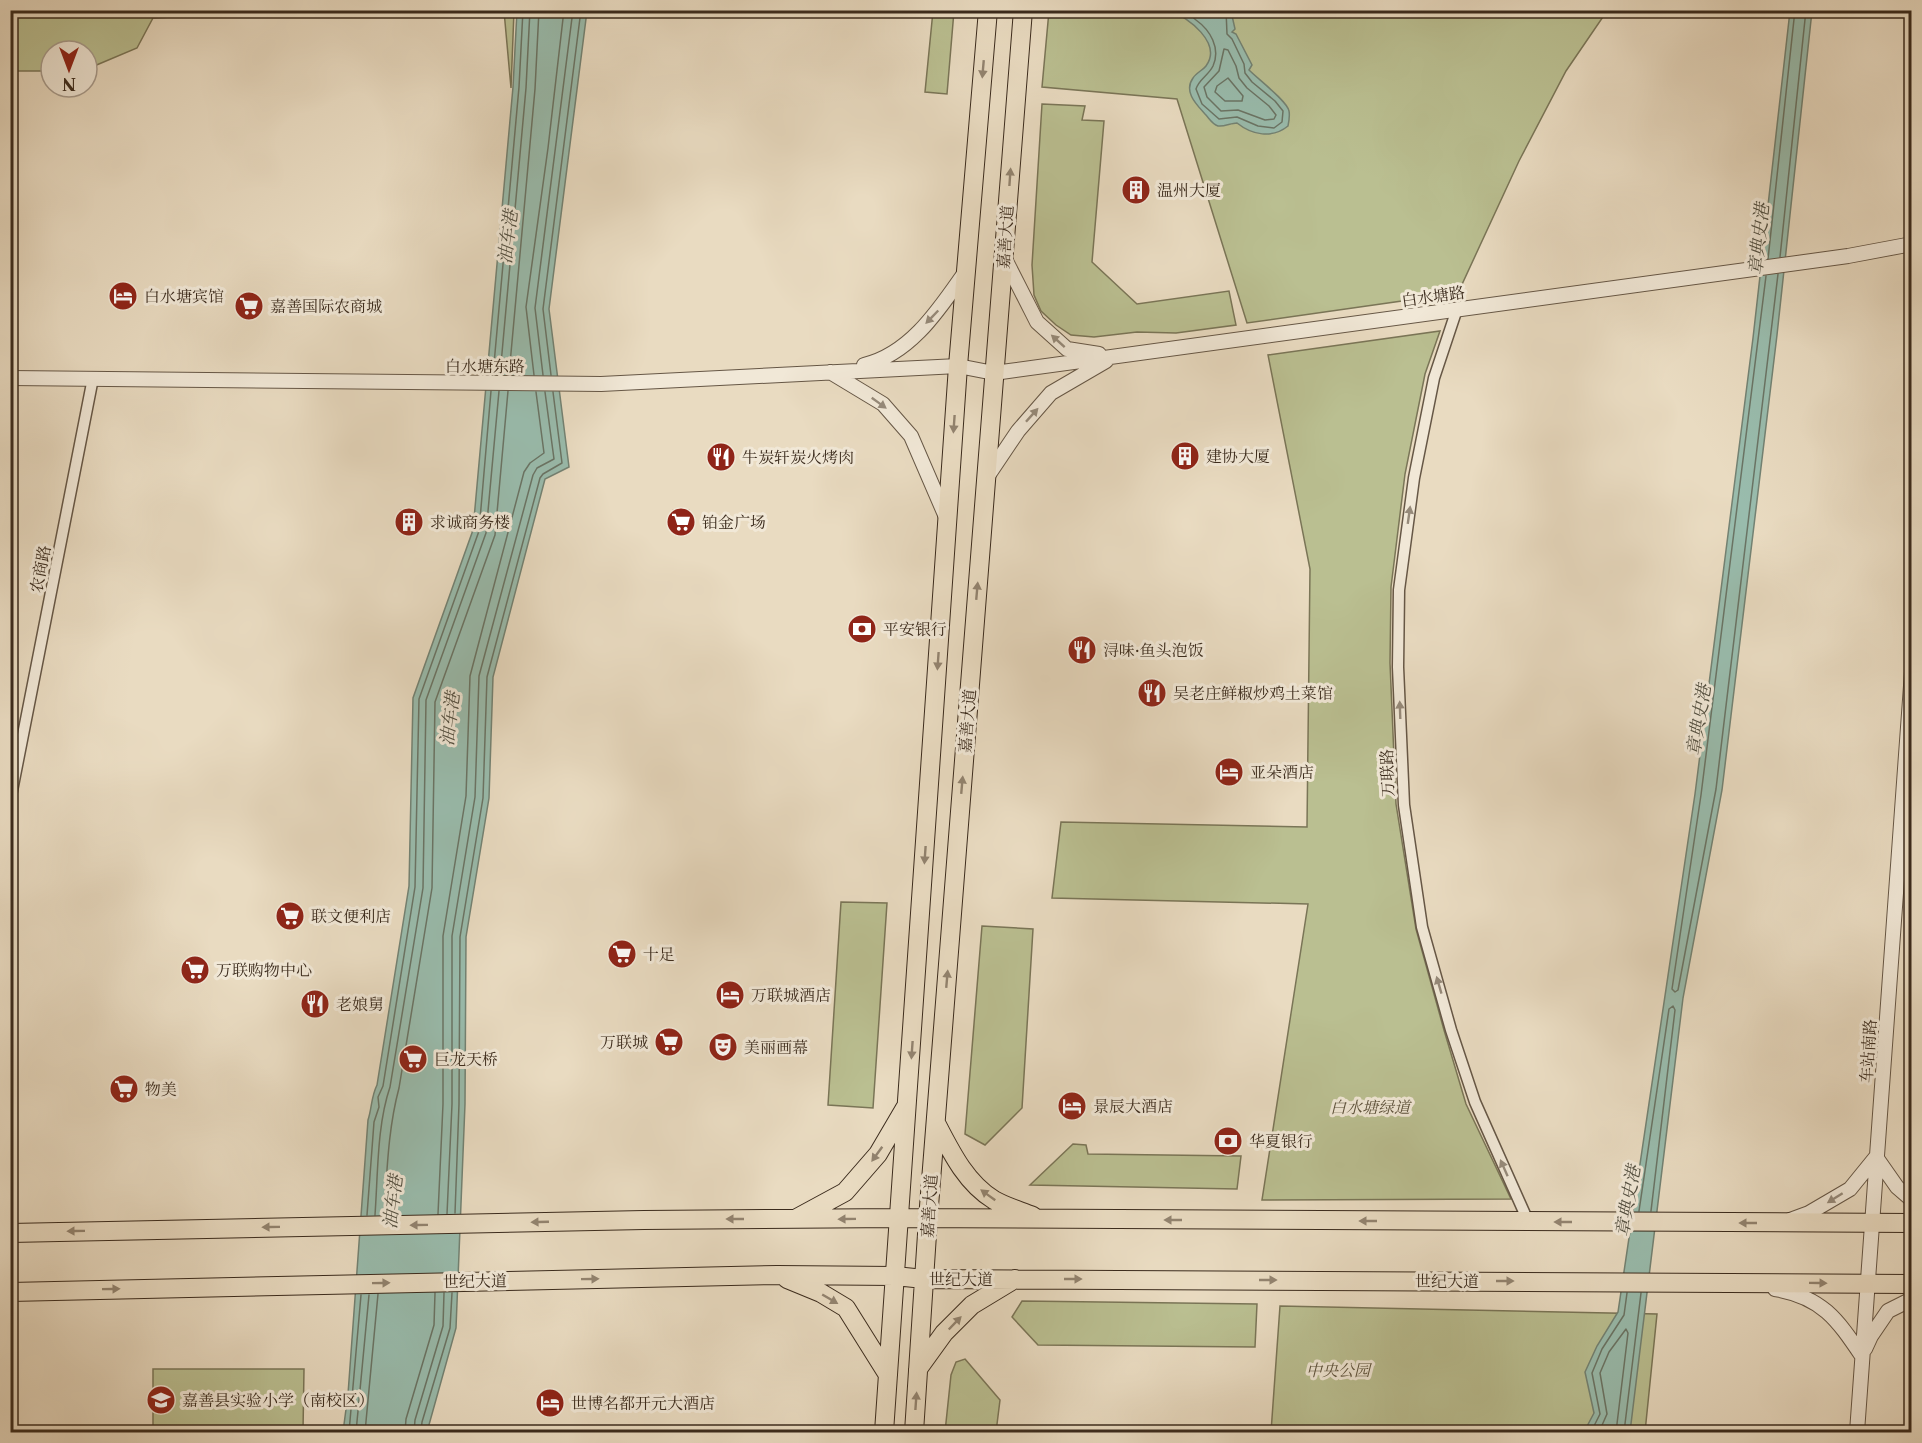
<svg xmlns="http://www.w3.org/2000/svg" width="1922" height="1443" viewBox="0 0 1922 1443" font-family="'Libre Caslon Text','Noto Serif SC',serif">
  <style>
    .green { fill: #babf91; stroke: #7a7557; stroke-width: 1.5 }
    .water { fill: #99bcad; stroke: #738273; stroke-width: 1.5 }
    .lines { fill: none; stroke-linecap: round; stroke-linejoin: round }
    .shore { stroke: #6a7465; stroke-width: 1.5 }
    .minor-casing { stroke: #665746; stroke-width: 13 }
    .tertiary-casing { stroke: #665746; stroke-width: 16 }
    .primary-casing { stroke: #3b2b1d; stroke-width: 20 }
    .minor { stroke: #f1e8d7; stroke-width: 10 }
    .tertiary { stroke: #f1e8d7; stroke-width: 14 }
    .primary { stroke: #e9dbc1; stroke-width: 18 }
    .oneway { fill: #92836f }
    .oneway2 { fill: #968a7a }
    .labels { text-anchor: middle; stroke-width: 6; stroke-linejoin: round; paint-order: stroke }
    .poi-label { font-size: 16px; fill: #3b2b1d; stroke: #f1e8d7; text-anchor: start }
    .street-label { font-size: 16px; fill: #3b2b1d; stroke: #f1e8d7 }
    .park-label { font-size: 16px; font-style: italic; fill: #5b503a; stroke: #f1e8d7 }
    .water-label { font-size: 18px; font-style: italic; fill: #524f41; stroke: #f1e8d7 }
  </style>
  <rect width="100%" height="100%" fill="#e9dbc1"/>
  <filter id="stains"><feTurbulence type="fractalNoise" baseFrequency=".00333" numOctaves="4"/><feColorMatrix values="0 0 0 0 .2 0 0 0 0 .09 0 0 0 0 .02 0 0 0 .5 -.17"/></filter>
  <radialGradient id="worn" r=".72"><stop offset=".6" stop-color="#630" stop-opacity="0"/><stop offset="1" stop-color="#630" stop-opacity=".3"/></radialGradient>
  <path class="green" d="M 39,11 L 39,10 L 288,11 L 153,18 L 137,48 L 87,69 L 87,51 L 51,51 L 51,71 L 11,71 L 11,14 Z
    M 504,11 L 514,11 L 511,88 Z
    M 933,11 L 954,11 L 947,94 L 925,92 Z
    M 1049,11 L 1607,11 L 1566,71 L 1519,161 L 1458,293 L 1247,323 L 1177,99 L 1042,87 Z
    M 1042,104 L 1085,106 L 1082,120 L 1104,121 L 1092,262 L 1137,304 L 1229,291 L 1236,325 L 1176,333 L 1137,332 L 1094,337 L 1071,335 L 1056,325 L 1041,311 L 1034,295 L 1032,265 Z
    M 1440,331 L 1425,374 L 1405,474 L 1391,587 L 1390,663 L 1396,804 L 1416,929 L 1444,1030 L 1466,1104 L 1511,1199 L 1262,1200 L 1308,904 L 1052,898 L 1061,822 L 1307,827 L 1310,569 L 1268,355 Z
    M 841,902 L 887,903 L 873,1108 L 828,1105 Z
    M 982,926 L 1033,929 L 1022,1108 L 985,1145 L 965,1134 Z
    M 1073,1144 L 1086,1145 L 1088,1154 L 1241,1156 L 1237,1189 L 1030,1185 Z
    M 1022,1301 L 1257,1304 L 1255,1347 L 1038,1345 L 1012,1317 Z
    M 1280,1306 L 1657,1314 L 1645,1432 L 1271,1432 Z
    M 965,1359 L 1000,1400 L 996,1432 L 945,1432 L 951,1375 L 956,1362 Z
    M 153,1369 L 304,1369 L 303,1431 L 153,1431 Z"/>
  <path class="water" d="M 517,11 L 587,11 L 549,309 L 569,467 L 545,479 L 493,677 L 489,798 L 466,937 L 465,1104 L 456,1328 L 427,1432 L 343,1432 L 348,1394 L 368,1120 C 372,1108 371,1097 377,1085 L 409,886 L 413,698 L 473,530 L 513,87 Z
    M 1171,11 L 1231,11 L 1235,29 L 1232,32 L 1236,34 L 1252,65 L 1249,70 C 1258,79 1287,101 1289,111 C 1290,116 1289,121 1288,126 C 1272,139 1252,135 1237,123 C 1231,123 1224,127 1218,126 C 1212,124 1209,118 1205,114 C 1197,105 1183,92 1193,78 C 1196,73 1203,70 1206,66 C 1223,43 1187,17 1171,11 Z
    M 1790,11 L 1812,11 L 1777,335 L 1722,790 L 1683,998 L 1630,1432 L 1584,1432 L 1594,1413 L 1585,1372 L 1597,1346 L 1618,1312 L 1695,794 L 1753,338 Z"/>
  <g class="lines">
    <path class="shore" d="M 1185,10 C 1191,13 1191,16 1196,20 C 1210,30 1221,48 1213,66 C 1208,76 1199,79 1196,89 L 1202,104 L 1219,119 L 1237,117 L 1258,126 L 1274,128 L 1282,122 L 1283,111 L 1275,101 L 1252,82 L 1245,73 L 1244,64 L 1232,39 L 1227,34 L 1226,10
      M 1224,49 L 1228,50 L 1236,66 L 1239,78 L 1247,88 L 1269,106 L 1276,115 L 1274,119 L 1265,120 L 1238,110 L 1221,111 L 1207,97 L 1204,87 L 1219,71 Z
      M 1228,78 L 1243,96 L 1242,101 L 1225,101 L 1215,92 L 1217,86 Z
      M 1780,257 L 1806,10
      M 1768,259 L 1795,10
      M 1766,276 L 1701,795 L 1672,989 L 1675,992 L 1678,990 L 1716,789 L 1778,274
      M 493,375 L 519,87 L 523,10
      M 500,375 L 526,88 L 530,10
      M 509,375 L 535,89 L 539,10
      M 534,375 L 526,307 L 548,148 L 564,10
      M 543,375 L 535,308 L 573,10
      M 551,375 L 543,309 L 581,10
      M 1639,1211 L 1669,1009 L 1673,1006 L 1675,1010 L 1651,1211
      M 455,1213 L 459,1104 L 460,937 L 483,798 L 487,677 L 540,478 L 543,474 L 562,463 L 553,392
      M 438,1214 L 443,1104 L 443,936 L 466,796 L 470,676 L 524,472 L 530,463 L 544,453 L 536,392
      M 447,1214 L 452,1104 L 452,936 L 475,797 L 479,676 L 533,475 L 537,468 L 554,459 L 545,392
      M 367,1215 L 374,1122 L 379,1107 L 378,1097 L 383,1086 L 415,887 L 419,699 L 479,531 L 491,391
      M 375,1215 C 378,1173 377,1125 390,1087 L 423,888 L 426,700 L 486,533 L 499,391
      M 384,1215 C 387,1172 388,1129 399,1088 L 432,888 L 435,702 L 495,535 L 508,391
      M 349,1432 L 361,1295
      M 356,1432 L 369,1295
      M 365,1432 L 378,1294
      M 405,1432 L 406,1419 L 434,1325 L 435,1293
      M 414,1432 L 415,1420 L 443,1326 L 444,1293
      M 421,1432 L 422,1422 L 450,1328 L 452,1293
      M 1591,1432 L 1600,1414 L 1592,1373 L 1602,1349 L 1624,1315 L 1627,1293
      M 1599,1432 L 1607,1414 L 1600,1373 L 1609,1352 L 1626,1329 L 1628,1333 L 1616,1432
      M 1624,1432 L 1641,1293"/>
    <g class="minor-casing">
      <path id="minor" d="M 1457,309 L 1434,378 L 1414,478 L 1399,590 L 1398,667 L 1404,805 L 1422,927 L 1451,1030 L 1475,1102 L 1528,1221
        M 10,801 L 93,378"/>
    </g>
    <g class="tertiary-casing">
      <path id="tertiary" d="M 1004,257 L 1037,322 L 1067,349 L 1099,354
        M 864,365 C 911,354 940,308 966,271
        M 830,372 L 883,404 L 911,436 L 946,517
        M 10,378 L 601,384 L 958,366 L 994,373 L 1848,256 L 1912,244
        M 987,477 L 1018,431 L 1051,393 L 1106,361
        M 1790,1220 L 1809,1213 L 1850,1189 L 1876,1157 L 1897,1187 L 1912,1200
        M 1775,1289 C 1822,1297 1837,1319 1862,1356
        M 1865,1349 L 1871,1336 L 1888,1311 L 1912,1299
        M 1857,1432 L 1912,672"/>
    </g>
    <g class="primary-casing">
      <path id="primary" d="M 936,1123 C 951,1152 966,1183 994,1200 C 1006,1207 1021,1211 1033,1216
        M 797,1218 L 845,1192 L 878,1154 L 905,1108
        M 10,1233 L 644,1220 L 900,1218 L 1912,1223
        M 787,1279 L 821,1293 L 846,1308 L 888,1375
        M 10,1292 L 777,1275 L 895,1276 L 924,1279 L 1912,1284
        M 918,1369 L 944,1333 L 972,1305 L 1015,1279
        M 884,1432 L 958,366 L 988,10
        M 914,1432 L 928,1219 L 1023,10"/>
    </g>
    <use href="#minor" class="minor"/>
    <use href="#tertiary" class="tertiary"/>
    <use href="#primary" class="primary"/>
  </g>
  <defs><path id="oneway-solid" d="M-6-.8H1V-3.2L6.5 0L1 3.2V.8H-6Z" transform="scale(1.5)"/></defs>
  <g class="oneway">
    <use href="#oneway-solid" transform="translate(983 69) rotate(95)"/>
    <use href="#oneway-solid" transform="translate(1010 177) rotate(-86)"/>
    <use href="#oneway-solid" transform="translate(954 424) rotate(94)"/>
    <use href="#oneway-solid" transform="translate(977 591) rotate(-85)"/>
    <use href="#oneway-solid" transform="translate(938 661) rotate(94)"/>
    <use href="#oneway-solid" transform="translate(962 785) rotate(-85)"/>
    <use href="#oneway-solid" transform="translate(925 855) rotate(94)"/>
    <use href="#oneway-solid" transform="translate(947 979) rotate(-85)"/>
    <use href="#oneway-solid" transform="translate(912 1050) rotate(94)"/>
    <use href="#oneway-solid" transform="translate(877 1154) rotate(126)"/>
    <use href="#oneway-solid" transform="translate(988 1195) rotate(-144)"/>
    <use href="#oneway-solid" transform="translate(735 1219) rotate(180)"/>
    <use href="#oneway-solid" transform="translate(847 1219) rotate(179)"/>
    <use href="#oneway-solid" transform="translate(1173 1220) rotate(-180)"/>
    <use href="#oneway-solid" transform="translate(1368 1221) rotate(-180)"/>
    <use href="#oneway-solid" transform="translate(540 1222) rotate(178)"/>
    <use href="#oneway-solid" transform="translate(1563 1222) rotate(-180)"/>
    <use href="#oneway-solid" transform="translate(1748 1223) rotate(180)"/>
    <use href="#oneway-solid" transform="translate(419 1225) rotate(179)"/>
    <use href="#oneway-solid" transform="translate(271 1227) rotate(179)"/>
    <use href="#oneway-solid" transform="translate(76 1231) rotate(179)"/>
    <use href="#oneway-solid" transform="translate(590 1279) rotate(-1)"/>
    <use href="#oneway-solid" transform="translate(1073 1279)"/>
    <use href="#oneway-solid" transform="translate(1268 1280)"/>
    <use href="#oneway-solid" transform="translate(1505 1281)"/>
    <use href="#oneway-solid" transform="translate(381 1283) rotate(-1)"/>
    <use href="#oneway-solid" transform="translate(1818 1283) rotate(1)"/>
    <use href="#oneway-solid" transform="translate(111 1289) rotate(-1)"/>
    <use href="#oneway-solid" transform="translate(830 1299) rotate(30)"/>
    <use href="#oneway-solid" transform="translate(955 1323) rotate(-46)"/>
    <use href="#oneway-solid" transform="translate(916 1401) rotate(-86)"/>
  </g>
  <g class="oneway2">
    <use href="#oneway-solid" transform="translate(932 317) rotate(134)"/>
    <use href="#oneway-solid" transform="translate(1058 341) rotate(-138)"/>
    <use href="#oneway-solid" transform="translate(879 403) rotate(36)"/>
    <use href="#oneway-solid" transform="translate(1032 415) rotate(-48)"/>
    <use href="#oneway-solid" transform="translate(1409 515) rotate(-82)"/>
    <use href="#oneway-solid" transform="translate(1400 710) rotate(-92)"/>
    <use href="#oneway-solid" transform="translate(1439 985) rotate(-106)"/>
    <use href="#oneway-solid" transform="translate(1504 1168) rotate(-114)"/>
    <use href="#oneway-solid" transform="translate(1835 1198) rotate(148)"/>
  </g>
  <defs>
    <g id="building-disc" transform="scale(1.5)"><circle r="9.5" fill="#8f2418" stroke="#f1e8d7"/><path d="M-4-6H4V6H1V3H-1V6H-4ZM-2.5-4.3h1.7v1.8h-1.7ZM.8-4.3h1.7v1.8H.8ZM-2.5-1h1.7V.8h-1.7ZM.8-1h1.7V.8H.8Z" fill="#fff"/></g>
    <g id="hotel-disc" transform="scale(1.5)"><circle r="9.5" fill="#8f2418" stroke="#f1e8d7"/><path d="M-6-4.5h1.5V1H6V5H4.5V3h-9V5H-6ZM-4 0a1.8 1.8 0 1 1 3.6 0ZM.5 0V-2.5h3Q6-2.5 6 0Z" fill="#fff"/></g>
    <g id="supermarket-disc" transform="scale(1.5)"><circle r="9.5" fill="#8f2418" stroke="#f1e8d7"/><path d="M-6-5.5h2.5l.6 2H6L4.5 2H-2.5L-4.4-4H-6ZM-1.5 3.2a1.3 1.3 0 1 0 .1 0ZM3 3.2a1.3 1.3 0 1 0 .1 0Z" fill="#fff"/></g>
    <g id="restaurant-disc" transform="scale(1.5)"><circle r="9.5" fill="#8f2418" stroke="#f1e8d7"/><path d="M-5-6h1v4h1v-4h1v4h1v-4h1v5L-1.5 .5V6h-2V.5L-5-1ZM5-6V6H3V1.5H1.5Q1.5-4 5-6Z" fill="#fff"/></g>
    <g id="bank-disc" transform="scale(1.5)"><circle r="9.5" fill="#8f2418" stroke="#f1e8d7"/><path d="M-6-4H6V4H-6ZM0-2.3a2.3 2.3 0 1 0 0 4.6a2.3 2.3 0 1 0 0-4.6Z" fill="#fff"/></g>
    <g id="theatre-disc" transform="scale(1.5)"><circle r="9.5" fill="#8f2418" stroke="#f1e8d7"/><path d="M-5-5.5Q0-4 5-5.5V0Q5 5 0 6Q-5 5-5 0ZM-3.3-2.5H-1v1.5H-3.3ZM1-2.5H3.3v1.5H1ZM-2.8 1Q0 5.5 2.8 1Z" fill="#fff"/></g>
    <g id="school-disc" transform="scale(1.5)"><circle r="9.5" fill="#8f2418" stroke="#f1e8d7"/><path d="M0-5L7-2L0 1L-7-2ZM-4 1L0 2.5L4 1V4Q0 6-4 4Z" fill="#fff"/></g>
  </defs>
  <g fill-rule="evenodd">
    <use href="#building-disc" x="1136" y="190"/>
    <use href="#hotel-disc" x="123" y="296"/>
    <use href="#supermarket-disc" x="249" y="306"/>
    <use href="#building-disc" x="1185" y="456"/>
    <use href="#restaurant-disc" x="721" y="457"/>
    <use href="#building-disc" x="409" y="522"/>
    <use href="#supermarket-disc" x="681" y="522"/>
    <use href="#bank-disc" x="862" y="629"/>
    <use href="#restaurant-disc" x="1082" y="650"/>
    <use href="#restaurant-disc" x="1152" y="693"/>
    <use href="#hotel-disc" x="1229" y="772"/>
    <use href="#supermarket-disc" x="290" y="916"/>
    <use href="#supermarket-disc" x="622" y="954"/>
    <use href="#supermarket-disc" x="195" y="970"/>
    <use href="#hotel-disc" x="730" y="995"/>
    <use href="#restaurant-disc" x="315" y="1004"/>
    <use href="#supermarket-disc" x="669" y="1042"/>
    <use href="#theatre-disc" x="723" y="1047"/>
    <use href="#supermarket-disc" x="413" y="1059"/>
    <use href="#supermarket-disc" x="124" y="1089"/>
    <use href="#hotel-disc" x="1072" y="1106"/>
    <use href="#bank-disc" x="1228" y="1141"/>
    <use href="#school-disc" x="161" y="1400"/>
    <use href="#hotel-disc" x="550" y="1403"/>
  </g>
  <g class="labels">
    <g class="poi-label">
      <text x="1157" y="196">温州大厦</text>
      <text x="144" y="302">白水塘宾馆</text>
      <text x="270" y="312">嘉善国际农商城</text>
      <text x="1206" y="462">建协大厦</text>
      <text x="742" y="463">牛炭轩炭火烤肉</text>
      <text x="430" y="528">求诚商务楼</text>
      <text x="702" y="528">铂金广场</text>
      <text x="883" y="635">平安银行</text>
      <text x="1103" y="656">浔味·鱼头泡饭</text>
      <text x="1173" y="699">吴老庄鲜椒炒鸡土菜馆</text>
      <text x="1250" y="778">亚朵酒店</text>
      <text x="311" y="922">联文便利店</text>
      <text x="643" y="960">十足</text>
      <text x="216" y="976">万联购物中心</text>
      <text x="751" y="1001">万联城酒店</text>
      <text x="336" y="1010">老娘舅</text>
      <text x="648" y="1048" text-anchor="end">万联城</text>
      <text x="744" y="1053">美丽画幕</text>
      <text x="434" y="1065">巨龙天桥</text>
      <text x="145" y="1095">物美</text>
      <text x="1093" y="1112">景辰大酒店</text>
      <text x="1249" y="1147">华夏银行</text>
      <text x="182" y="1406">嘉善县实验小学（南校区）</text>
      <text x="571" y="1409">世博名都开元大酒店</text>
    </g>
    <g class="street-label">
      <text transform="translate(1005 237) rotate(-86)" y="6">嘉善大道</text>
      <text transform="translate(1433 296) rotate(-8)" y="6">白水塘路</text>
      <text x="485" y="372">白水塘东路</text>
      <text transform="translate(40 569) rotate(-79)" y="6">农商路</text>
      <text transform="translate(967 721) rotate(-85)" y="6">嘉善大道</text>
      <text transform="translate(1387 773) rotate(-92)" y="6">万联路</text>
      <text transform="translate(1868 1051) rotate(-86)" y="6">车站南路</text>
      <text transform="translate(929 1206) rotate(-86)" y="6">嘉善大道</text>
      <text x="961" y="1285">世纪大道</text>
      <text transform="translate(475 1281) rotate(-1)" y="6">世纪大道</text>
      <text x="1447" y="1287">世纪大道</text>
    </g>
    <g class="park-label">
      <text x="1370" y="1113">白水塘绿道</text>
      <text x="1338" y="1376">中央公园</text>
    </g>
    <g class="water-label">
      <text transform="translate(508 237) rotate(-83)" y="6">油车港</text>
      <text transform="translate(1759 239) rotate(-84)" y="6">章典史港</text>
      <text transform="translate(450 719) rotate(-83)" y="6">油车港</text>
      <text transform="translate(1699 720) rotate(-81)" y="6">章典史港</text>
      <text transform="translate(1628 1201) rotate(-80)" y="6">章典史港</text>
      <text transform="translate(393 1202) rotate(-83)" y="6">油车港</text>
    </g>
  </g>
  <rect width="1922" height="1443" fill="none" stroke="#e9dbc1" stroke-width="36"/>
  <rect x="12" y="12" width="1898" height="1419" fill="none" stroke="#3b2b1d" stroke-width="3"/>
  <rect x="18" y="18" width="1886" height="1407" fill="none" stroke="#3b2b1d" stroke-width="1.5"/>
  <g transform="translate(69 69) rotate(180)"><circle r="28" fill="#f1e8d7" stroke="#a89c8d" stroke-width="1.5"/>
  <path d="M0-4.5L10 22L0 15L-10 22Z" fill="#8f2418"/>
  <text y="-9" font-size="16" font-weight="bold" text-anchor="middle" fill="#3b2b1d">N</text>
  </g>
  <rect width="100%" height="100%" filter="url(#stains)"/>
  <rect width="100%" height="100%" fill="url(#worn)"/>
</svg>
